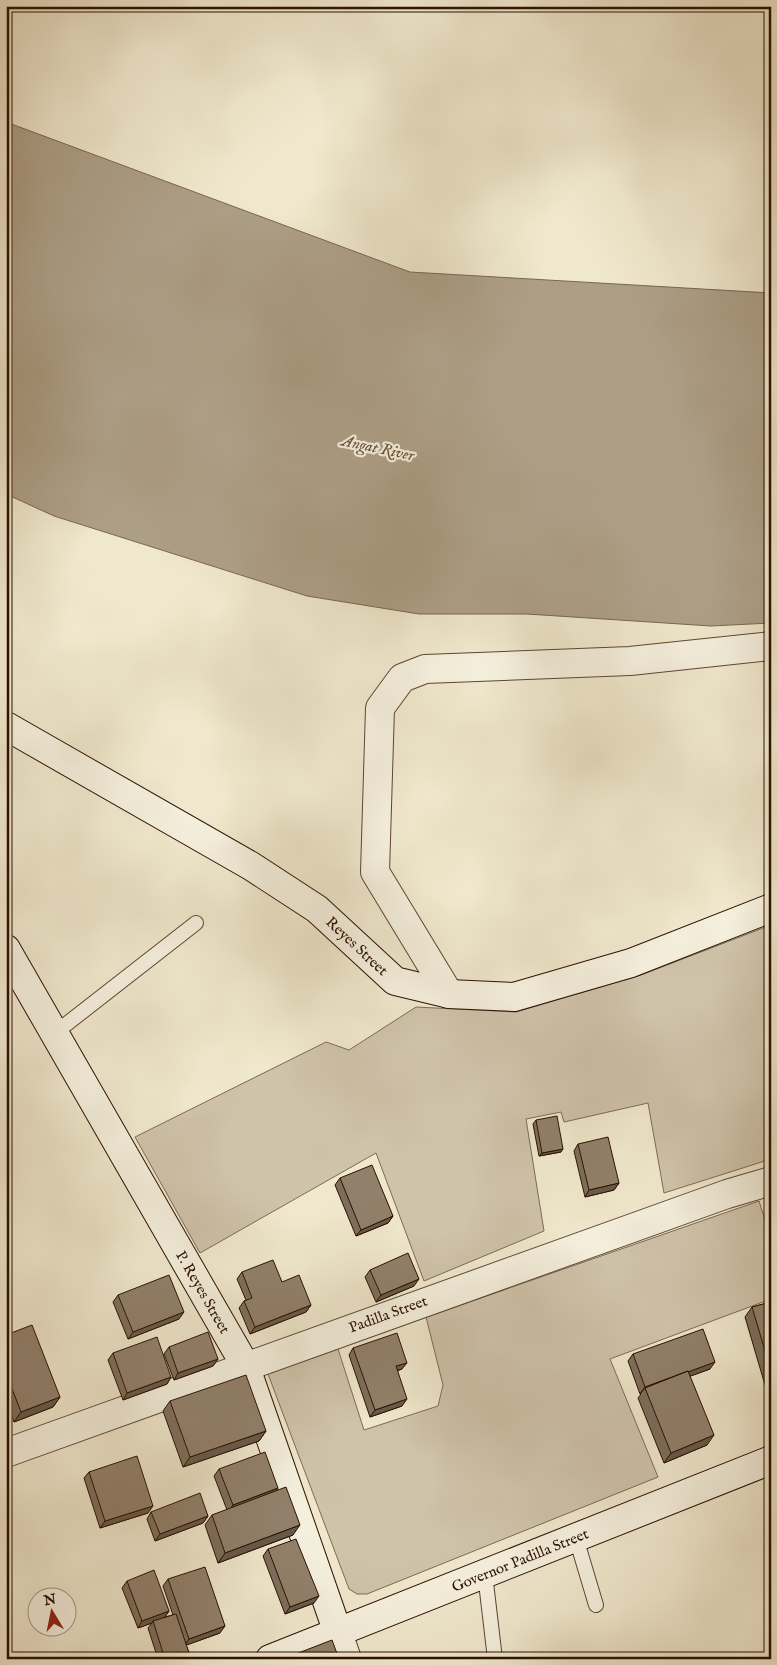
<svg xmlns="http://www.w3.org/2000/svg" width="777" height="1665" viewBox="0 0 777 1665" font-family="'IM FELL English',serif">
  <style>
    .green { fill: #cfc3aa; stroke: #7d6a55 }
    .water { fill: #ad9f87; stroke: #796651 }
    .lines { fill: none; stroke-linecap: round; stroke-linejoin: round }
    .lane-casing { stroke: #5c4633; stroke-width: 16 }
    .street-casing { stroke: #5c4633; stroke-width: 30 }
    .secondary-casing { stroke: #2b1000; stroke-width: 30 }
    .lane { stroke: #f5f0de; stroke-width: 14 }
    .street { stroke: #f5f0de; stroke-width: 28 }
    .secondary { stroke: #f5f0de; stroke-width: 28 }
    .wall { fill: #7d6e5c; stroke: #2b1000 }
    .shaded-wall { fill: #665a4b; stroke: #2b1000 }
    .building { fill: #91806b; stroke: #2b1000 }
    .labels { text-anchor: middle; stroke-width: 4.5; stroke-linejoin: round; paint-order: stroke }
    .street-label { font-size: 15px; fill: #2b1000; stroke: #f5f0de }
    .water-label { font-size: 16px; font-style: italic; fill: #66503d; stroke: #f5f0de }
  </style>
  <rect width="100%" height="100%" fill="#f0e8cd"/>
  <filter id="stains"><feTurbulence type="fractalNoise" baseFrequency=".004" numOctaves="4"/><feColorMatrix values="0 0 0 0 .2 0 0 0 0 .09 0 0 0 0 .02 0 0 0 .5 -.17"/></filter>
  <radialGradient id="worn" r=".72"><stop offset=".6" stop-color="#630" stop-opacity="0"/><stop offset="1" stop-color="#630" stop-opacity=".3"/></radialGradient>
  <path class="green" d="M 771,925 L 771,1159 L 664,1193 L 648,1103 L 564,1122 L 561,1112 L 526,1119 L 544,1231 L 424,1281 L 376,1153 L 200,1253 L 135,1137 L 326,1042 L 349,1050 L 416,1007 L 516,1012 L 641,975 Z
    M 759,1201 L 771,1239 L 771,1299 L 610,1359 L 658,1477 L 367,1594 L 357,1594 L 349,1589 L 268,1374 L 338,1349 L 364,1430 L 438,1406 L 443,1385 L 426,1317 Z"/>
  <path class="water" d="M 6,122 L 410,272 L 771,293 L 771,623 L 711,626 L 527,614 L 419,614 L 307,596 L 54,516 L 6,494 Z"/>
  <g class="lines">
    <g class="lane-casing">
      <path id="lane" d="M 55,1033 L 196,923
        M 576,1538 L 596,1605
        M 485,1574 L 495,1659"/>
    </g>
    <g class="street-casing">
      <path id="street" d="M 449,994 L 375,872 L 380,708 L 402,678 L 425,669 L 630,661 L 771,646
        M 6,1453 L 727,1194 L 771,1181
        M 338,1633 L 347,1659"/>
    </g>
    <g class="secondary-casing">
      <path id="secondary" d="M 6,726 L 251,866 L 317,909 L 395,981 L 449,994 L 514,997 L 631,963 L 771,908
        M 6,949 L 245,1365 L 338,1633
        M 270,1659 L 771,1460"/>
    </g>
    <use href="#lane" class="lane"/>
    <use href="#street" class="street"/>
    <use href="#secondary" class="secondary"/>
  </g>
  <path class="wall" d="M 536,1120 L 561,1152 L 539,1156 L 533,1124 Z
    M 578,1144 L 619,1183 L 614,1190 L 585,1197 L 574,1151 Z
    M 340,1178 L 393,1216 L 388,1223 L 356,1236 L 335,1185 Z
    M 370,1270 L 414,1286 L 376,1302 L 365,1277 Z
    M 242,1272 L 282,1282 L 311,1305 L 306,1312 L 250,1334 L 239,1308 L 244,1301 L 246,1300 L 237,1279 Z
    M 118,1295 L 179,1319 L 128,1339 L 113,1302 Z
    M 771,1302 L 771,1402 L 770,1402 L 745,1317 L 752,1307 Z
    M 6,1335 L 60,1397 L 53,1407 L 14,1422 L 6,1401 Z
    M 169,1347 L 218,1359 L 213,1366 L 174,1380 L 164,1354 Z
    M 353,1348 L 402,1369 L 397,1371 L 402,1406 L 370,1417 L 349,1355 Z
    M 113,1353 L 171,1377 L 167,1384 L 123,1400 L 108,1360 Z
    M 633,1354 L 710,1369 L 690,1376 L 707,1445 L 664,1463 L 638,1398 L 641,1394 L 640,1394 L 628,1361 Z
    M 170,1401 L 266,1431 L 259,1441 L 183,1467 L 163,1411 Z
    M 219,1469 L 278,1488 L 276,1491 L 293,1535 L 218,1563 L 205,1525 L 212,1515 L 227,1510 L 214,1476 Z
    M 89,1472 L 148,1513 L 100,1528 L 84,1478 Z
    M 151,1512 L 208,1516 L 203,1523 L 155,1541 L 147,1519 Z
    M 268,1549 L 314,1603 L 285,1614 L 263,1556 Z
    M 168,1579 L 220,1633 L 186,1645 L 190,1656 L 188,1659 L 158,1659 L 148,1628 L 152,1623 L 138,1628 L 122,1588 L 127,1581 L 169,1611 L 165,1617 L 173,1615 L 163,1586 Z"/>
  <path class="shaded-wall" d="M 563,1149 L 561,1152 L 539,1156 L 542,1153 Z
    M 619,1183 L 614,1190 L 585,1197 L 589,1190 Z
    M 393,1216 L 388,1223 L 356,1236 L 361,1230 Z
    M 419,1279 L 414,1286 L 376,1302 L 381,1295 Z
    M 311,1305 L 306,1312 L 250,1334 L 255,1327 Z
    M 184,1312 L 179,1319 L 128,1339 L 133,1332 Z
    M 218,1359 L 213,1366 L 174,1380 L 178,1373 Z
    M 715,1362 L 710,1369 L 647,1392 L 645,1388 L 640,1394 L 645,1387 Z
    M 407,1363 L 402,1369 L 391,1373 L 396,1366 Z
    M 171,1377 L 167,1384 L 123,1400 L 127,1393 Z
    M 60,1397 L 53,1407 L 14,1422 L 21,1412 Z
    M 407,1399 L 402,1406 L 370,1417 L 375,1410 Z
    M 266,1431 L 259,1441 L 183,1467 L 190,1457 Z
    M 714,1435 L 707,1445 L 664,1463 L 671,1453 Z
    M 278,1488 L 274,1495 L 228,1512 L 233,1505 Z
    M 153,1506 L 148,1513 L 100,1528 L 105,1521 Z
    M 208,1516 L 203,1523 L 155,1541 L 160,1534 Z
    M 300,1525 L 293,1535 L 218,1563 L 225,1553 Z
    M 319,1596 L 314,1603 L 285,1614 L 290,1607 Z
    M 169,1611 L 164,1618 L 153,1621 L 152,1623 L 138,1628 L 142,1621 Z
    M 225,1626 L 220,1633 L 184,1646 L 189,1639 Z"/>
  <path class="building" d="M 557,1116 L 563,1149 L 542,1153 L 536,1120 Z
    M 608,1137 L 619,1183 L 589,1190 L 578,1144 Z
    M 372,1165 L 393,1216 L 361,1230 L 340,1178 Z
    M 408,1253 L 419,1279 L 381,1295 L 370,1270 Z
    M 273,1260 L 282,1282 L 299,1275 L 311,1305 L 255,1327 L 244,1301 L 252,1298 L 242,1272 Z
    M 169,1275 L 184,1312 L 133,1332 L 118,1295 Z
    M 771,1302 L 771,1371 L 752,1307 Z
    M 32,1325 L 60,1397 L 21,1412 L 6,1373 L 6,1335 Z
    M 703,1329 L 715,1362 L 688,1372 L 688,1371 L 645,1387 L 633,1354 Z
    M 208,1332 L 218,1359 L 178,1373 L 169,1347 Z
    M 397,1333 L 407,1363 L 396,1366 L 407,1399 L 375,1410 L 353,1348 Z
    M 157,1337 L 171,1377 L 127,1393 L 113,1353 Z
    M 688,1371 L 714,1435 L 671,1453 L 645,1388 Z
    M 246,1375 L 266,1431 L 190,1457 L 170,1401 Z
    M 265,1452 L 278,1488 L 233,1505 L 219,1469 Z
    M 137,1456 L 153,1506 L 105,1521 L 89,1472 Z
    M 286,1487 L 300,1525 L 225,1553 L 212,1515 Z
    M 200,1493 L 208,1516 L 160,1534 L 151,1512 Z
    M 296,1539 L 319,1596 L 290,1607 L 268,1549 Z
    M 205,1567 L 225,1626 L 189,1639 L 168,1579 Z
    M 154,1570 L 169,1611 L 142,1621 L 127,1581 Z
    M 176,1614 L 190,1656 L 182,1659 L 165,1659 L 153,1621 Z
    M 332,1640 L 339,1659 L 288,1659 L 288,1657 Z"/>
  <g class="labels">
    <g class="street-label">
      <text transform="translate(357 946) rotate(43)" y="5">Reyes Street</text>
      <text transform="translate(203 1292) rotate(60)" y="5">P. Reyes Street</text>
      <text transform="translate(388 1314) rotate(-20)" y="5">Padilla Street</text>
      <text transform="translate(520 1560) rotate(-22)" y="5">Governor Padilla Street</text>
    </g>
    <g class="water-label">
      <text transform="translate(378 447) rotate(12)" y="6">Angat River</text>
    </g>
  </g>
  <rect width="777" height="1665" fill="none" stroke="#f0e8cd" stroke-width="25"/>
  <rect x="8" y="8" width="762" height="1650" fill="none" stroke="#2b1000" stroke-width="2.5"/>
  <rect x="12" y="12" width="752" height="1640" fill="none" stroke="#2b1000"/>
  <g transform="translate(52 1612) rotate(350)"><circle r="24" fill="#f5f0de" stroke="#a49685"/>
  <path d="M0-4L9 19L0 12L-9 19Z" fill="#8f2418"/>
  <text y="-8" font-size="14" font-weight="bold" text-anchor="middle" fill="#2b1000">N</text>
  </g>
  <rect width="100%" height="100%" filter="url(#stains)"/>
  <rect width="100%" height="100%" fill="url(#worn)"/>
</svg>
